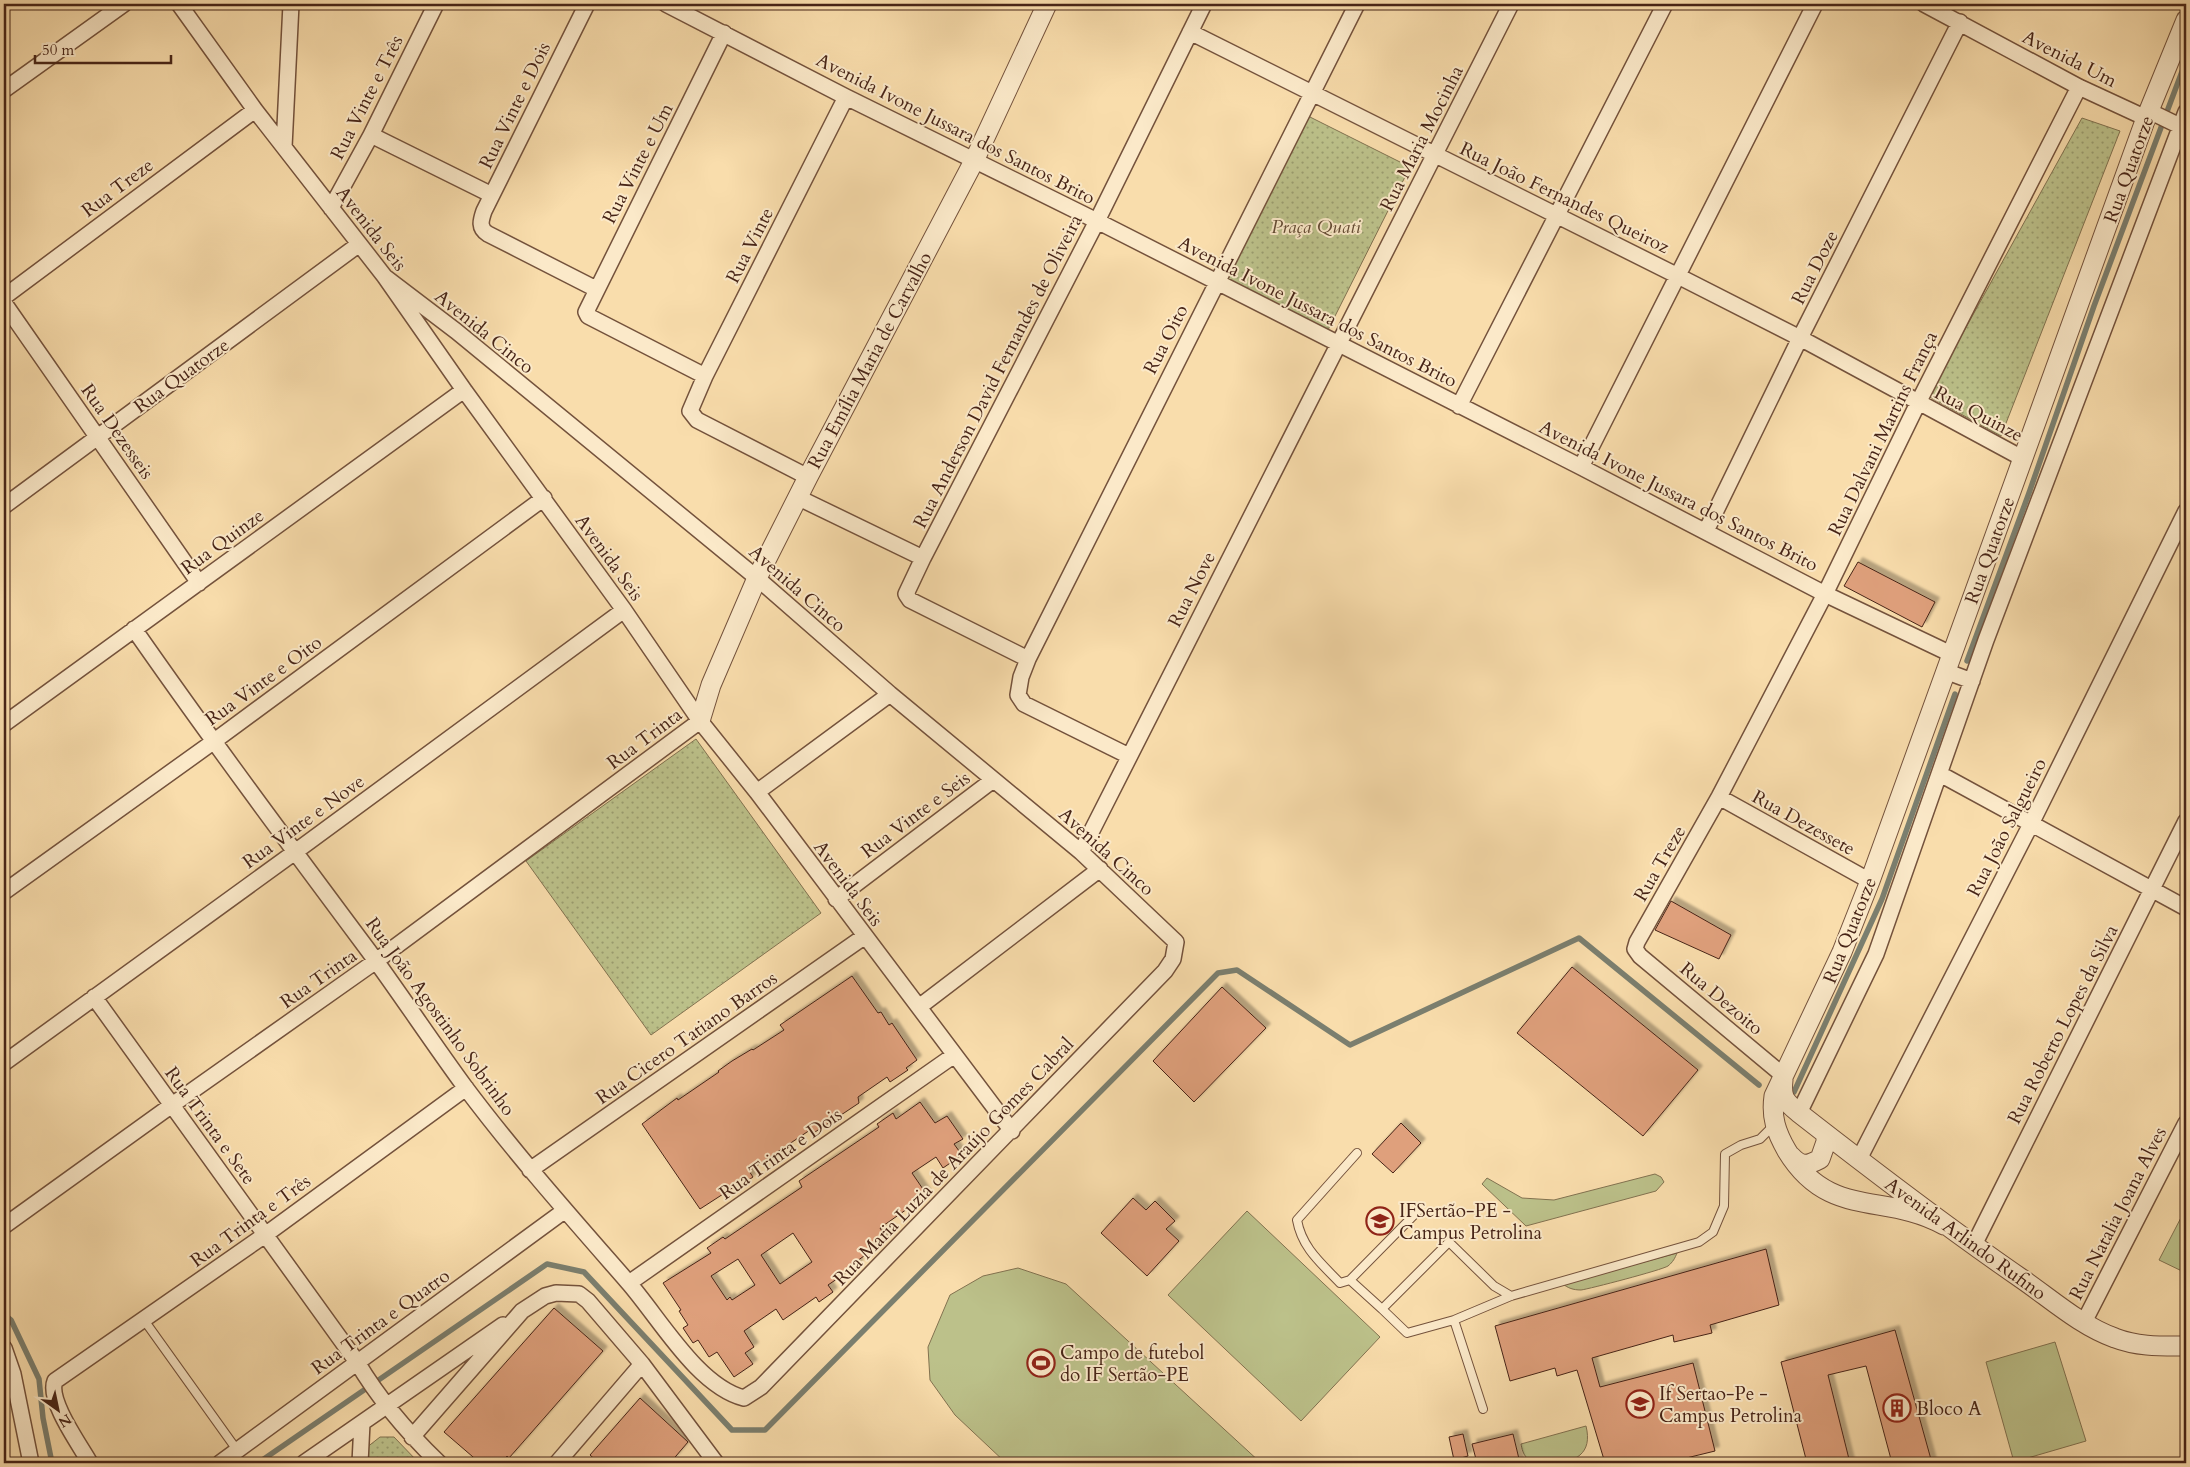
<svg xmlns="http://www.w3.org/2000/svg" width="2190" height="1467" viewBox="0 0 2190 1467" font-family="Cardo,serif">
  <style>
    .grass { fill: #bcc18a; stroke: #827250 }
    .park { fill: url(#park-dots); stroke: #827250 }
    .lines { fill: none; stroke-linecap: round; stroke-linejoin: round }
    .stream { stroke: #7b7f6f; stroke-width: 5.5 }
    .building { fill: #dfa07b; stroke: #472417; fill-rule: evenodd; filter: url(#shadow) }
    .service-casing { stroke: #74523c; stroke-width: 10 }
    .minor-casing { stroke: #74523c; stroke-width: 18 }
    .tertiary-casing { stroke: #74523c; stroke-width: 21 }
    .service { stroke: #fbe9c9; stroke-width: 8 }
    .minor { stroke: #fbe9c9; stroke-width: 15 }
    .tertiary { stroke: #fbe9c9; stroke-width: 19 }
    .labels { text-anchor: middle; stroke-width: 4; stroke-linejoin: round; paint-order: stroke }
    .street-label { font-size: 19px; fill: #472417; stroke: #fbe9c9 }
    .park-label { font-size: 19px; font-style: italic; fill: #644b34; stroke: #fbe9c9 }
    .poi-label { font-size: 19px; fill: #472417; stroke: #fbe9c9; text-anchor: start }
  </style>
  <defs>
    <pattern id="park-dots" width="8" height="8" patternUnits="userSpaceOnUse" patternTransform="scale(1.25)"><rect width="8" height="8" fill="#bcc18a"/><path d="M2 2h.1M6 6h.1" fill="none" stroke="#9b9d70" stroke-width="1.8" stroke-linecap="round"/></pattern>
    <filter id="shadow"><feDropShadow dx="4.5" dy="-4.5" stdDeviation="1" flood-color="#0004"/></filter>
  </defs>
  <rect width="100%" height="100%" fill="#f9ddac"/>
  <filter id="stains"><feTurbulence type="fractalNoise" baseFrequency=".004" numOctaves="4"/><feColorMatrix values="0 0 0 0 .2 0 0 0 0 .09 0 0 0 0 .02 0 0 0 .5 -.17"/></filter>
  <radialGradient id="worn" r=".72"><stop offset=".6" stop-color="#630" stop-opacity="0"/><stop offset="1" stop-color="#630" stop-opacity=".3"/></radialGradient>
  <path class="grass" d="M 1655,1174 L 1661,1177 L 1664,1182 L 1656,1191 L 1526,1226 L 1482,1184 L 1487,1178 L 1522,1198 L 1554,1200 Z
    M 2186,1208 L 2186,1273 L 2159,1260 Z
    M 1247,1211 L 1380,1337 L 1301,1421 L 1168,1295 Z
    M 1677,1253 C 1675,1258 1673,1262 1668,1266 C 1662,1270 1589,1289 1581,1290 C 1573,1290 1568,1288 1563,1284 Z
    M 1018,1268 L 1066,1284 L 1261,1463 L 1006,1463 L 955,1415 L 930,1380 L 928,1347 L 950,1295 L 983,1276 Z
    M 2055,1342 L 2086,1441 L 2014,1462 L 1986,1362 Z
    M 1586,1426 C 1593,1454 1575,1463 1550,1463 C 1542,1463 1533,1465 1527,1458 C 1523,1454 1522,1449 1521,1444 Z"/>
  <path class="park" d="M 1308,116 L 1410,167 L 1325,336 L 1223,285 Z
    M 2082,118 L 2120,131 L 2001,436 L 1928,396 Z
    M 696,739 L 821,913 L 651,1035 L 526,861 Z
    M 380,1437 L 394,1437 L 419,1463 L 365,1463 L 366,1448 Z"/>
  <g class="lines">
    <path class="stream" d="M 1967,661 L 2029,493 L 2094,306 L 2186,61
      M 1794,1092 L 1882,899 L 1955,694
      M 4,1314 L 11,1320 L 39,1379 L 43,1418 L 52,1463
      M 258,1463 L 547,1264 L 584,1272 L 732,1430 L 765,1430 L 1218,973 L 1237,970 L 1350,1045 L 1579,938 L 1759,1085"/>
  </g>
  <path class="building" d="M 1858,562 L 1935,602 L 1922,627 L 1844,586 Z
    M 1671,901 L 1731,935 L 1719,959 L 1655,930 Z
    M 1572,967 L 1698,1070 L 1643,1136 L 1517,1033 Z
    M 852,976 L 878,1013 L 881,1012 L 889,1025 L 892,1023 L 917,1060 L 906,1068 L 908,1070 L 890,1082 L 887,1077 L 858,1097 L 859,1103 L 844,1113 L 812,1134 L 810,1130 L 749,1171 L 753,1177 L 735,1189 L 734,1187 L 700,1209 L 642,1124 L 677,1098 L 678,1100 L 719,1072 L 718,1071 L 732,1061 L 752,1049 L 753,1050 L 784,1030 L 780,1025 Z
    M 1222,987 L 1266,1028 L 1194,1102 L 1153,1061 Z
    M 920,1102 L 935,1123 L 947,1116 L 963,1139 L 954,1144 L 962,1155 L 943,1168 L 936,1157 L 912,1173 L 927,1195 L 880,1228 L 886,1238 L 870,1249 L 871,1251 L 857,1261 L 859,1264 L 828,1285 L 833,1292 L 819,1302 L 816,1297 L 783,1320 L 776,1309 L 744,1331 L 754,1347 L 745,1353 L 753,1364 L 734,1377 L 717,1352 L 709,1357 L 698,1340 L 693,1343 L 683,1328 L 688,1325 L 679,1311 L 681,1310 L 663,1283 L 711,1253 L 707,1248 L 723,1237 L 725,1239 L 802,1187 L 799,1181 L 879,1127 L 877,1124 L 893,1113 L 896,1119 ZM 793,1233 L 812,1262 L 780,1284 L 761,1255 ZM 738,1259 L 755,1285 L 732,1300 L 730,1297 L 727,1300 L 711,1276 Z
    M 1401,1123 L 1421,1143 L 1393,1173 L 1372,1154 Z
    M 1133,1198 L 1146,1210 L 1155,1201 L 1175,1221 L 1166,1229 L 1179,1241 L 1147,1276 L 1101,1233 Z
    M 1766,1249 L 1779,1305 L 1710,1325 L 1712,1333 L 1674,1342 L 1673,1335 L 1592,1358 L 1600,1387 L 1693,1363 L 1715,1451 L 1666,1463 L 1605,1463 L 1577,1370 L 1557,1376 L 1555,1368 L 1510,1381 L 1495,1326 Z
    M 554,1308 L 603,1351 L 509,1458 L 507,1456 L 501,1463 L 480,1463 L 444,1432 Z
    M 1895,1330 L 1932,1463 L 1892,1463 L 1866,1366 L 1828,1375 L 1850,1463 L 1807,1463 L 1781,1362 Z
    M 640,1398 L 688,1442 L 670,1463 L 599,1463 L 590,1455 Z
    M 1463,1434 L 1468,1456 L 1454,1460 L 1449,1437 Z
    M 1513,1434 L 1520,1463 L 1477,1463 L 1472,1444 Z"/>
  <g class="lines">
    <g class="service-casing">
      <path id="service" d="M 1350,1280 L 1340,1283 C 1321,1263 1302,1248 1297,1220 L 1357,1153
        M 1511,1296 L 1494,1286 L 1449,1242 L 1382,1309 L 1407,1333 L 1454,1320 L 1511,1296 L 1699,1242 L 1713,1232 L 1724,1206 L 1725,1154 L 1741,1145 L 1760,1139 L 1774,1125
        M 1382,1309 L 1350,1280 L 1418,1211
        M 144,1320 L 237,1450
        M 1454,1320 L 1483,1409"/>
    </g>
    <g class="minor-casing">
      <path id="minor" d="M 179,4 L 255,110 L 385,277 L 464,390 L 624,610 L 700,721 L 757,792 L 1012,1131
        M 587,4 L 484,211 C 481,220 478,228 488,234 L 596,289
        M 666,4 L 846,97 L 1097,221 L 1581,467 L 1825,594 L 1951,654
        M 1924,4 L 2079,87 L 2146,118
        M 1190,32 L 1678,276 L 1800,338 L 2022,458
        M 4,90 L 124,4
        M 2149,111 L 2186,129
        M 371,135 L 492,195
        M 284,147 L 291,4
        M 331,208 L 371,135 L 436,4
        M 4,297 L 255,110
        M 4,303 L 199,583
        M 705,376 L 588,316 L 586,312 L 724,33
        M 1459,406 L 1665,4
        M 1581,467 L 1815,4
        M 808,477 L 697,420 L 690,411 L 705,376 L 846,97
        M 797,497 L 923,558
        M 4,506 L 358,245
        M 1706,531 L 1800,338 L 1960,22
        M 134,629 C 210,738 289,844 368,950 C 401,995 432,1042 465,1087 C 516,1155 572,1218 627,1281 C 659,1317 697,1386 744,1398 L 761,1387 L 1165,971 L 1173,959 L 1176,942 L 1081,852 L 890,694 L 757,578 L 456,331 L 385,277
        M 1028,659 L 910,600 L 906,594 L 923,558 L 1097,221 L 1204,4
        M 1945,671 L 1972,681
        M 4,724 L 464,390
        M 1129,756 L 1024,704 L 1018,695 L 1021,677 L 1028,659 L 1357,4
        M 1940,774 L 2186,908
        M 757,792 L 890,694
        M 1719,797 L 1870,881
        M 1081,852 L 1511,4
        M 4,892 L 213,742 L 544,498
        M 836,899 L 993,780
        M 94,997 L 357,1362 C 380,1401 407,1432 439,1463
        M 919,1007 L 1100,869
        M 4,1063 L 295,852 L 624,610
        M 1784,1076 L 1640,956 L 1635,949 L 1637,942 L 1719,797 L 1825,594 L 1918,403 L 2079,87
        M 1799,1113 L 1876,954 L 1986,640 L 2186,112
        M 1859,1159 L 2031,824 L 2186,511
        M 530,1170 L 865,936
        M 4,1226 L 172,1105 L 376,961 L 700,721
        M 1974,1245 L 2186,821
        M 629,1283 L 953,1056
        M 2084,1322 L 2186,1123
        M 4,1348 L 13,1374 L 31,1463
        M 412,1437 L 522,1311 L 545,1296 L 556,1293 L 579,1294 L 588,1301 L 642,1364 L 716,1463
        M 90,1463 C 80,1445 47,1400 55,1381 L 265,1235 L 466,1088
        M 220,1463 L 564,1211
        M 304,1463 L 503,1325
        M 360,1463 L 362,1423
        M 557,1463 L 642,1364"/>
    </g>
    <g class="tertiary-casing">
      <path id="tertiary" d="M 700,721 L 711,685 L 757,578 L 808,477 L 974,161 L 1047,4
        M 1783,1080 C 1781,1099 1785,1101 1799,1113 C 1872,1170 1945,1226 2022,1279 C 2051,1299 2081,1326 2115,1338 C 2138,1347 2162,1346 2186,1346
        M 1791,1156 C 1801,1167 1807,1166 1820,1159 L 1826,1142 L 1826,1134
        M 1944,1225 C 1885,1192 1829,1220 1787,1151 C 1776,1132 1771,1117 1774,1096 L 1842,952 L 1870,881 L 2146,118 L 2186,20"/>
    </g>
    <use href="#service" class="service"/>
    <use href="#minor" class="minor"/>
    <use href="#tertiary" class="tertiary"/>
  </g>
  <defs>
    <g id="university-ring" transform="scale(1.4375)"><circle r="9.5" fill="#fbe9c9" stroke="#8f2418" stroke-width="1.5"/><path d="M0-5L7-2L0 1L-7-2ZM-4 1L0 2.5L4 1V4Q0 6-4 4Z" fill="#8f2418"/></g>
    <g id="stadium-ring" transform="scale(1.4375)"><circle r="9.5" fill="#fbe9c9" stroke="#8f2418" stroke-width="1.5"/><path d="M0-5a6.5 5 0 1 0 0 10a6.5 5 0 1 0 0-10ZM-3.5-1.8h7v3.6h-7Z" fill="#8f2418"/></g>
    <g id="school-ring" transform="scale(1.4375)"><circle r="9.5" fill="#fbe9c9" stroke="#8f2418" stroke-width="1.5"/><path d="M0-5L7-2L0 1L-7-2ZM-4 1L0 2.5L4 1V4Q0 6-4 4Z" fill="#8f2418"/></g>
    <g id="building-ring" transform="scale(1.4375)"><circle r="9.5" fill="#fbe9c9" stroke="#8f2418" stroke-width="1.5"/><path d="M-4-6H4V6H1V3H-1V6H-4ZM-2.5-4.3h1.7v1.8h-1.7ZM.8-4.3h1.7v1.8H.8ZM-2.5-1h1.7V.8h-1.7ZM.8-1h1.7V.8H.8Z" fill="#8f2418"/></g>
  </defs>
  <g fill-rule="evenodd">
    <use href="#university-ring" x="1380" y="1221"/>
    <use href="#stadium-ring" x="1041" y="1363"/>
    <use href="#school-ring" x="1640" y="1404"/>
    <use href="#building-ring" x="1897" y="1408"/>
  </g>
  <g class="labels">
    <g class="street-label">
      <text transform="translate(2070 58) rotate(27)" y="7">Avenida Um</text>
      <text transform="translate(366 97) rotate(-63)" y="7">Rua Vinte e Três</text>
      <text transform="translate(514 105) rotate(-64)" y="7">Rua Vinte e Dois</text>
      <text transform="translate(956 128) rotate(27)" y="7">Avenida Ivone Jussara dos Santos Brito</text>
      <text transform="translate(1421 138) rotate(-63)" y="7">Rua Maria Mocinha</text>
      <text transform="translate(637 163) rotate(-63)" y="7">Rua Vinte e Um</text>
      <text transform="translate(2128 169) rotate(-70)" y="7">Rua Quatorze</text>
      <text transform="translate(117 187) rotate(-37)" y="7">Rua Treze</text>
      <text transform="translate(1565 197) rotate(26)" y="7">Rua João Fernandes Queiroz</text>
      <text transform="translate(372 228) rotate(52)" y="7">Avenida Seis</text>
      <text transform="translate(749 245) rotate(-63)" y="7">Rua Vinte</text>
      <text transform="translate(1814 267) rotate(-63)" y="7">Rua Doze</text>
      <text transform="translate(1318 311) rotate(27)" y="7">Avenida Ivone Jussara dos Santos Brito</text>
      <text transform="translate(485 331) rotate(39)" y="7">Avenida Cinco</text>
      <text transform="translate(1165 339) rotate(-63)" y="7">Rua Oito</text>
      <text transform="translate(869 360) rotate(-62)" y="7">Rua Emília Maria de Carvalho</text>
      <text transform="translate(997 371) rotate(-63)" y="7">Rua Anderson David Fernandes de Oliveira</text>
      <text transform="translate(181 375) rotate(-36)" y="7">Rua Quatorze</text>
      <text transform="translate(1979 413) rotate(28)" y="7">Rua Quinze</text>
      <text transform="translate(118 431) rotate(55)" y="7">Rua Dezesseis</text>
      <text transform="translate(1882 433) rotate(-64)" y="7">Rua Dalvani Martins França</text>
      <text transform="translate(1679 495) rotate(27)" y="7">Avenida Ivone Jussara dos Santos Brito</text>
      <text transform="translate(222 541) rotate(-36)" y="7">Rua Quinze</text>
      <text transform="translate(1989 550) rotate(-70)" y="7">Rua Quatorze</text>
      <text transform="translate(610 557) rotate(54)" y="7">Avenida Seis</text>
      <text transform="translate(798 588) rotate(41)" y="7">Avenida Cinco</text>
      <text transform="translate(1191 589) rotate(-63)" y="7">Rua Nove</text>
      <text transform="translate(263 680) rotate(-36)" y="7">Rua Vinte e Oito</text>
      <text transform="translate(644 738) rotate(-37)" y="7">Rua Trinta</text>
      <text transform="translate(915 814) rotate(-37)" y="7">Rua Vinte e Seis</text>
      <text transform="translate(303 821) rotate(-36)" y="7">Rua Vinte e Nove</text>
      <text transform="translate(1804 822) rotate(29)" y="7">Rua Dezessete</text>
      <text transform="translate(2006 827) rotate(-63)" y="7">Rua João Salgueiro</text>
      <text transform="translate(1107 851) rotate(42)" y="7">Avenida Cinco</text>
      <text transform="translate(1659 863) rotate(-60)" y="7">Rua Treze</text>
      <text transform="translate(849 883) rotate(53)" y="7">Avenida Seis</text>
      <text transform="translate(1849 930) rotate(-68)" y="7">Rua Quatorze</text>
      <text transform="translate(318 978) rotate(-35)" y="7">Rua Trinta</text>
      <text transform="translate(1722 998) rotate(40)" y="7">Rua Dezoito</text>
      <text transform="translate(441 1016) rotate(54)" y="7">Rua João Agostinho Sobrinho</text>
      <text transform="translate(2062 1024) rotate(-63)" y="7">Rua Roberto Lopes da Silva</text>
      <text transform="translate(686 1037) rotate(-35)" y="7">Rua Cicero Tatiano Barros</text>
      <text transform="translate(211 1125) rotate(54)" y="7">Rua Trinta e Sete</text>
      <text transform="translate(780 1153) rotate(-35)" y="7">Rua Trinta e Dois</text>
      <text transform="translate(953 1161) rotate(-46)" y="7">Rua Maria Luzia de Araújo Gomes Cabral</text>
      <text transform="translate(2117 1213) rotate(-63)" y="7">Rua Natalia Joana Alves</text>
      <text transform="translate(250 1220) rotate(-36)" y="7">Rua Trinta e Três</text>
      <text transform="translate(1966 1238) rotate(36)" y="7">Avenida Arlindo Rufino</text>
      <text transform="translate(380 1321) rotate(-36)" y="7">Rua Trinta e Quatro</text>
    </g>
    <g class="park-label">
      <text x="1316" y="233">Praça Quati</text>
    </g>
    <g class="poi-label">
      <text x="1399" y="1217">IFSertão-PE -<tspan x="1399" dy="22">Campus Petrolina</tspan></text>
      <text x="1060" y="1359">Campo de futebol<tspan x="1060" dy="22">do IF Sertão-PE</tspan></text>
      <text x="1659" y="1400">If Sertao-Pe -<tspan x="1659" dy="22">Campus Petrolina</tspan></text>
      <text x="1916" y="1415">Bloco A</text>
    </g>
  </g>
  <rect width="2190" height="1467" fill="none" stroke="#f9ddac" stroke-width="20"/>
  <rect x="5" y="5" width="2180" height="1457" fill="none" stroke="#472417" stroke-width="2.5"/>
  <rect x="10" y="10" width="2170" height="1447" fill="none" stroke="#472417"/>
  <g transform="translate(58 1410) rotate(147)" stroke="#fbe9c9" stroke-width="4" paint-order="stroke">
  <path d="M0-4L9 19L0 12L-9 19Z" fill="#472417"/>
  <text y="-8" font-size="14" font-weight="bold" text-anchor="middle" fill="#472417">N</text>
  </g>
  <path d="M35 55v8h136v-8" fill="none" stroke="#472417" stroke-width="2.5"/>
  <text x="42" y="55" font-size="15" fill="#472417" stroke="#fbe9c9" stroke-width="4" paint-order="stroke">50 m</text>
  <rect width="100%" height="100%" filter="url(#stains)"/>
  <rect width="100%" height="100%" fill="url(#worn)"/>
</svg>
